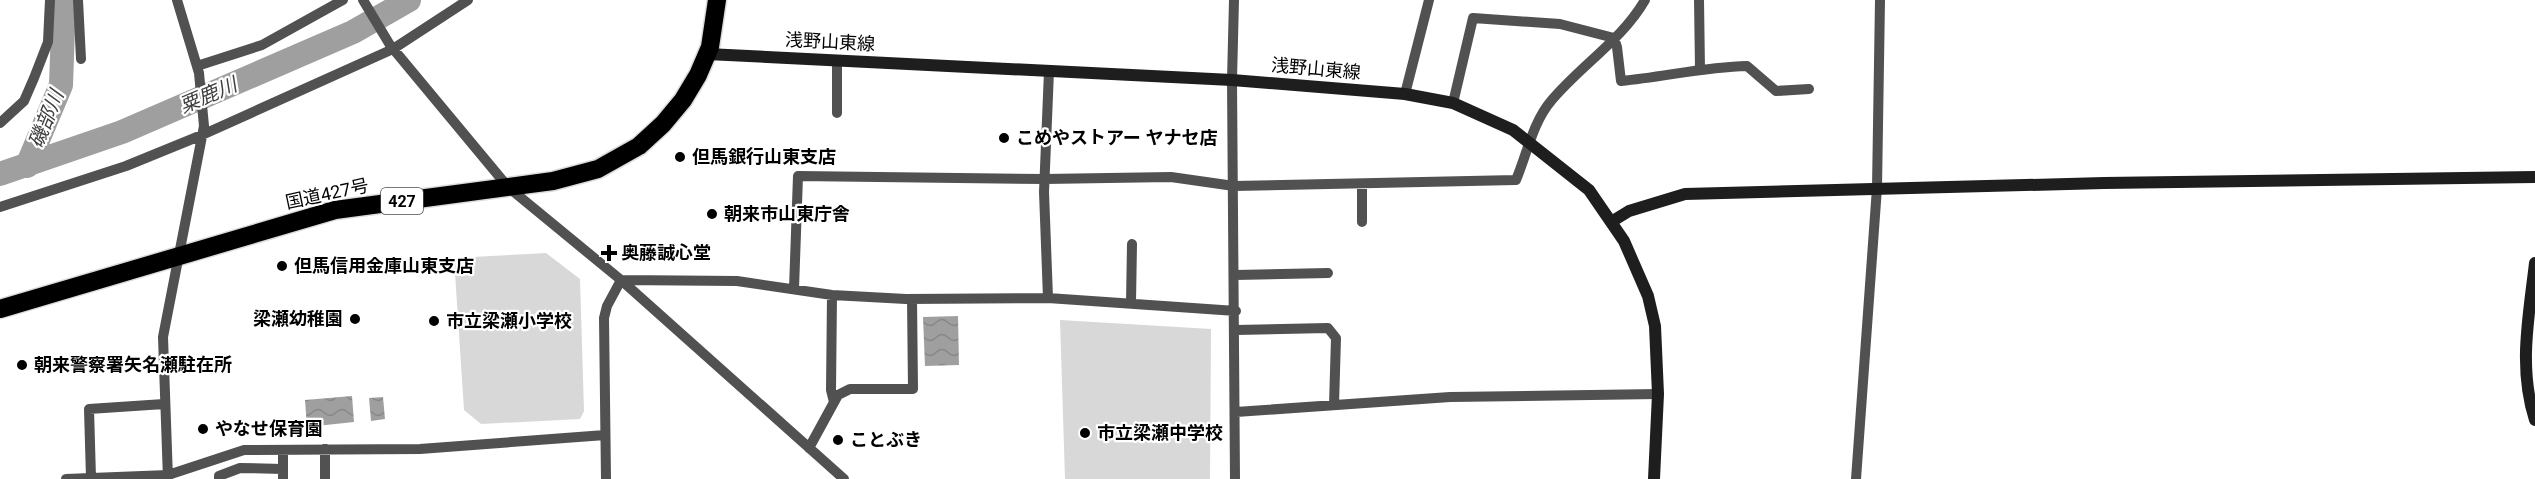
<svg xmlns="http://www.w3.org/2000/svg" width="2535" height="479" viewBox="0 0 2535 479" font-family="Roboto,'Noto Sans JP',sans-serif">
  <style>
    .green { fill: #d8d8d8 }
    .water { fill: url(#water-waves) }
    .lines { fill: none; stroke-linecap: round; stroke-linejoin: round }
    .river { stroke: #9f9f9f; stroke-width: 24 }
    .highway-casing { stroke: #dbdbdb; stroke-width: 21 }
    .street { stroke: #515151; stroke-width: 10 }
    .secondary { stroke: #1e1e1e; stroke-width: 12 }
    .highway { stroke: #000; stroke-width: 18 }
    .poi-dot { fill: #000; stroke: #fff; stroke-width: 2 }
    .labels { text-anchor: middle; stroke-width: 4.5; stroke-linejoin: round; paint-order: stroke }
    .shield { fill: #fff; stroke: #4c4c4c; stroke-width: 1.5 }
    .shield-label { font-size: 16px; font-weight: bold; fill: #000 }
    .street-label { font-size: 18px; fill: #000; stroke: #fff }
    .poi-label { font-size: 18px; font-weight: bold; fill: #000; stroke: #fff; text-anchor: start }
    .water-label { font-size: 20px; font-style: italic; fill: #404040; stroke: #fff }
  </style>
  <defs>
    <pattern id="water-waves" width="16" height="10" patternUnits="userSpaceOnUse" patternTransform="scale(1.5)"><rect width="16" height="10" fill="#9f9f9f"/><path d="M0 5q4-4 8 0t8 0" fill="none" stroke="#878787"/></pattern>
  </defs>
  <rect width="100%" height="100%" fill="#fff"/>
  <path class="green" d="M 546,253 L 580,279 L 584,411 L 580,419 L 481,424 L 464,410 L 454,258 Z
    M 1060,320 L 1211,329 L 1210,479 L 1065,479 Z"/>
  <path class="water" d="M 958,316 L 959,365 L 925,366 L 923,317 Z
    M 352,396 L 354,422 L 307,427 L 305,400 Z
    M 383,397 L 385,419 L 371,421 L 369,398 Z"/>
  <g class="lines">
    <path class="river" d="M 27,166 L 61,85 L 64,0
      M 0,174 L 122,132 L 353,32 L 409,0"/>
    <g class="highway-casing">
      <path id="highway" d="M 0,309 L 335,210 L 553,181 L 598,169 L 639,146 L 663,124 L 683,100 L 698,75 L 710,47 L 717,0"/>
    </g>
    <path class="street" d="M 78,0 L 81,59
      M 363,0 L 390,45 L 508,187 L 621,280 L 844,479
      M 1234,0 L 1232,80 L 1235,479
      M 1699,0 L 1700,69
      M 197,66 L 262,45 L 343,0
      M 1405,94 L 1429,0
      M 1453,103 L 1473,18 L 1560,24 L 1614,38 L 1617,47 L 1621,81 C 1664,77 1704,67 1747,66 L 1776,91 L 1809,89
      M 837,113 L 837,61
      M 0,123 L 24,101 L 34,78 L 48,42 L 50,0
      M 0,207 L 126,166 L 202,135 L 393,49 L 468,0
      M 1362,222 L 1362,184
      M 1235,275 L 1328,273
      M 621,280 L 737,281 L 832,295 L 906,299 L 1048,298 L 1236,311
      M 794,289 L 798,176 L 1045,179 L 1171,177 L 1234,186 L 1516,180 C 1527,154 1533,122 1551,101 C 1580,66 1622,40 1645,0
      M 832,295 L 831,390 L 834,402
      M 1048,298 L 1044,192 L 1049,71
      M 1131,303 L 1132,244
      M 1236,330 L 1328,328 L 1336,338 L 1334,405
      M 1236,412 L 1450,397 L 1658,394
      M 809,448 L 838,395 L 850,389 L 913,389 L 912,299
      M 325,449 L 325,479
      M 283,450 L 283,479
      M 91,478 L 89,409 L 164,404
      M 66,479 L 168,475 L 244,450 L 420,449 L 605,435
      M 168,479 L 163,337 L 204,126 L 199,73 L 177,0
      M 219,479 L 219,476 L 240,468 L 283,469
      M 606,479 L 604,318 L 607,306 L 621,280
      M 1856,479 L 1877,188 L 1880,0"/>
    <path class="secondary" d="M 707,54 L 1232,80 L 1405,94 L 1453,103 L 1513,130 L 1589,190 L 1624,241 L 1648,296 L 1655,326 L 1658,394 L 1654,479
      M 1611,222 L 1629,211 L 1685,194 L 2104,183 L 2535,177
      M 2535,263 C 2529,316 2518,367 2535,420"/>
    <use href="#highway" class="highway"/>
  </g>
  <g class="poi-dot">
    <circle cx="1004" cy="138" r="6"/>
    <circle cx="680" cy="157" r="6"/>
    <circle cx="712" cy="214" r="6"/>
    <path d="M606 244h6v6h6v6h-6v6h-6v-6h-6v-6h6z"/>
    <circle cx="282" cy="266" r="6"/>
    <circle cx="355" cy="319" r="6"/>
    <circle cx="434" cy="321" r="6"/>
    <circle cx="22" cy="365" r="6"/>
    <circle cx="203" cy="429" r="6"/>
    <circle cx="1085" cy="433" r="6"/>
    <circle cx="838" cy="440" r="6"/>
  </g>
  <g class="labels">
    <rect class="shield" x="381" y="188" width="42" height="26" rx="4.5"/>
    <g class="shield-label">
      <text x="402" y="207">427</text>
    </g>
    <g class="street-label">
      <text transform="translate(830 42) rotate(3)" y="6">浅野山東線</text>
      <text transform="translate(1316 69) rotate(5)" y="6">浅野山東線</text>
      <text transform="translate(327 194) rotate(-12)" y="6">国道427号</text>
    </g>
    <g class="poi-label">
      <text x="1016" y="144">こめやストアー ヤナセ店</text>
      <text x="692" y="163">但馬銀行山東支店</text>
      <text x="724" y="220">朝来市山東庁舎</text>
      <text x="621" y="259">奥藤誠心堂</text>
      <text x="294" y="272">但馬信用金庫山東支店</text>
      <text x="343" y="325" text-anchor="end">梁瀬幼稚園</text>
      <text x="446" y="327">市立梁瀬小学校</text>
      <text x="34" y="371">朝来警察署矢名瀬駐在所</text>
      <text x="215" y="435">やなせ保育園</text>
      <text x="1097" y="439">市立梁瀬中学校</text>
      <text x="850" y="446">ことぶき</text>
    </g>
    <g class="water-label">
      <text transform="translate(208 95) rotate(-23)" y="7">粟鹿川</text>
      <text transform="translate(46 119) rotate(-68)" y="7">磯部川</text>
    </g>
  </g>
</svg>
